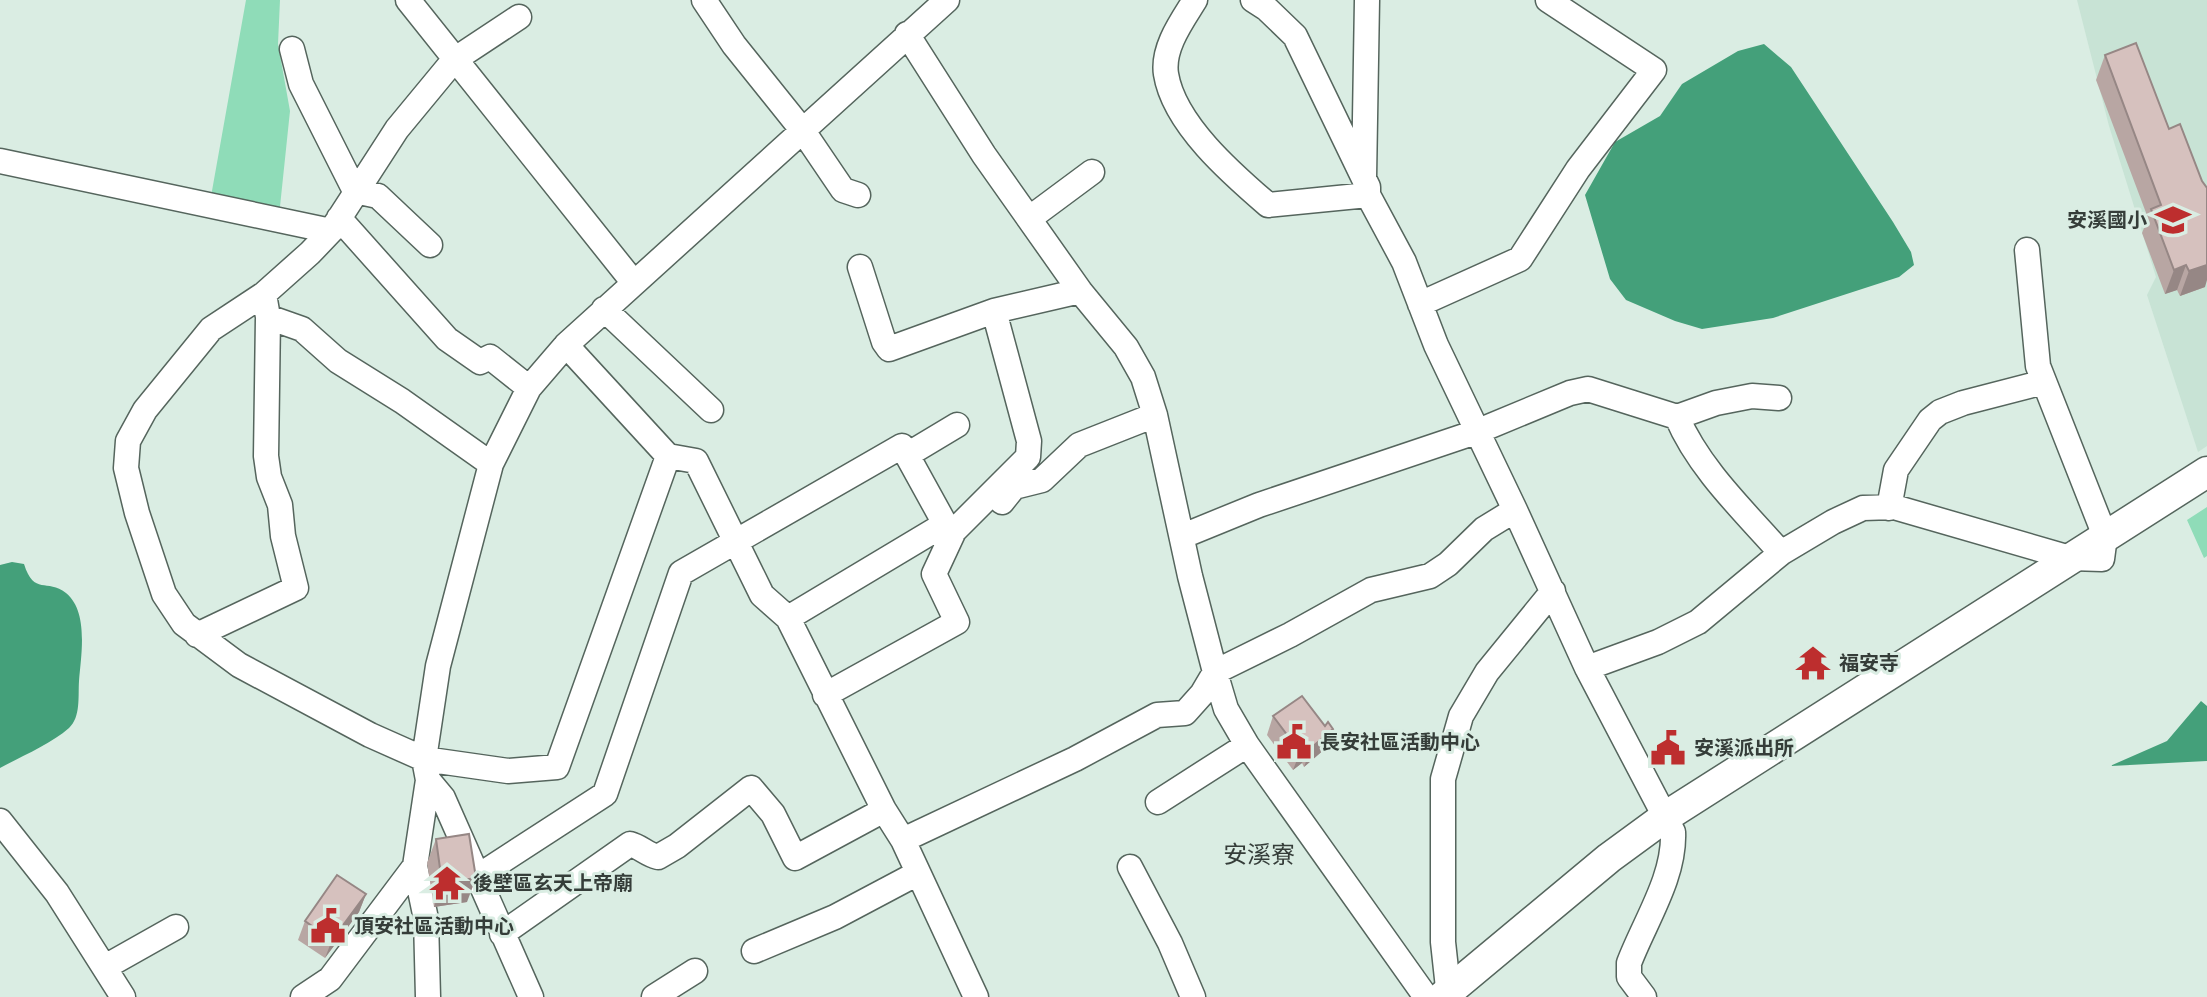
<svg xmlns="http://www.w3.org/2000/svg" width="2207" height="997" viewBox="0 0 2207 997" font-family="Figtree,'Noto Sans TC',sans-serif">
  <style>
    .built { fill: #c8e3d5 }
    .green { fill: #8fdcb8 }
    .water { fill: #44a07a }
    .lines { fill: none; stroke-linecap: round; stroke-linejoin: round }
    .minor-casing { stroke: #55655d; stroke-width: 27 }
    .major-casing { stroke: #55655d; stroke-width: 33 }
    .minor { stroke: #fff; stroke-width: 24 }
    .major { stroke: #fff; stroke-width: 30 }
    .wall { fill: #b8a6a3 }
    .shaded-wall { fill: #968785 }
    .building { fill: #d6c1be; stroke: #968785; stroke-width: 2 }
    .labels { text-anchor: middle; stroke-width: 6; stroke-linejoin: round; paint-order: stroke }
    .poi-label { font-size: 20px; font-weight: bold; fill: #353d39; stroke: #daede3; text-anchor: start }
    .quarter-label { font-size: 24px; fill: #353d39; stroke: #daede3 }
  </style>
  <rect width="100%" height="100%" fill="#daede3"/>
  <path class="built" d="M 2077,0 L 2207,0 L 2207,446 L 2198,452 L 2147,295 L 2156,277 L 2109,126 Z"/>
  <path class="green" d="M 246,0 L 280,0 L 278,44 L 290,111 L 279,216 L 210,202 Z
    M 2207,507 L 2207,556 L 2204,558 L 2187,520 Z"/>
  <path class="water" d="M 1764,44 L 1791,67 L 1893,222 L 1911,252 L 1914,265 L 1899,277 L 1773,318 L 1702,329 L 1675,321 L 1626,300 L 1610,279 L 1585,195 L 1615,142 L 1660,116 L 1682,84 L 1738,51 Z
    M 12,562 L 24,564 C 34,596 47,578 66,593 C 89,612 81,655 79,681 C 78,696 81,717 69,728 C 51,744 22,756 0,768 L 0,565 Z
    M 2201,701 L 2207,706 L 2207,761 L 2110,766 L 2167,741 Z"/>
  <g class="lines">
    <g class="minor-casing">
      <path id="minor" d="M 408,0 L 634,283
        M 704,0 L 734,45 L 803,131 L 843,190 L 858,195
        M 1195,0 C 1182,21 1162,48 1166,74 C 1174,124 1232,174 1268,205 L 1368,195
        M 1253,0 L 1267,9 L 1295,36 L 1368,187 L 1368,195 L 1404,262 L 1436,345 L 1515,510 L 1587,668 L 1673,832 C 1675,877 1645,921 1629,963 L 1629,977 L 1644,997
        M 519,17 L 454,60 L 397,129 L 331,231 L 310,253 L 264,294 L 211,329 L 145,410 L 128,441 L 126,468 L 137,513 L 164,594 L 184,624 L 239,665 L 370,735 L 424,759 L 508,771 L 557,767 L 668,456
        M 907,34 L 984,155 L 1080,291 L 1126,347 L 1143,377 L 1155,415 L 1190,576 L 1215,672 L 1226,709 L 1247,745 L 1426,997
        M 292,49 L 301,84 L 355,191 L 378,196 L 430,245
        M 0,161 L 331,231
        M 1364,178 L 1367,0
        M 339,218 L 447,339 L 480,362 L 490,357 L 529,388
        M 1030,218 L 1092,172
        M 860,267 L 884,342 L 889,349 L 994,311 L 1080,291
        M 1420,304 L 1520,259 L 1578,169 L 1654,70 L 1548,0
        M 604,309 L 711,410
        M 268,317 L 302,329 L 338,361 L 402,401 L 491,464
        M 566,345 L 668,456 L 696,461 L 762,595 L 788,618 L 884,810 L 903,840 L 976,997
        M 1677,417 L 1716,403 L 1752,396 L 1779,398
        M 907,455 L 957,425
        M 1002,502 L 1014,487 L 1042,480 L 1079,445 L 1155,415
        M 1889,508 L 1896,470 L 1930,420 L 1940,412 L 1963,403 L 2044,382
        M 945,524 L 954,531 L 1028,457 L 1029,441 L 994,311
        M 1183,536 L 1259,505 L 1476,432 L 1570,393 L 1588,389 L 1677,417 C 1699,469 1745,512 1781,553
        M 197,635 L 296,588 L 283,536 L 280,505 L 269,477 L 266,456 L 268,317 L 264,294
        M 1587,668 L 1658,642 L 1698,622 L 1781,553 L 1833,522 L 1863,508 L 1894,507 L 2070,558 L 2102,559 L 2105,536 L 2038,366 L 2027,250
        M 825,695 L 957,622 L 934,574 L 954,531
        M 1158,802 L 1247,745
        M 0,821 L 57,893 L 123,997
        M 903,840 L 1075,759 L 1157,715 L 1185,713 L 1202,694 L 1215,672 L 1290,635 L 1371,590 L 1430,576 L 1448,564 L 1484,529 L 1515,510
        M 415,866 L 426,919 L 428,997
        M 1130,867 L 1170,943 L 1193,997
        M 477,877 L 605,794 L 681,573 L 902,446 L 945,524 L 788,618
        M 502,934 L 630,844 C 641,847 646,854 658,857 L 677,846 L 751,788 L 773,814 L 795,858 L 884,810
        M 754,951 L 835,917 L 918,873
        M 105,967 L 176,927
        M 303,997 L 330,979 L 415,866 L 428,780
        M 531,997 L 443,798 L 428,780 L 424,759 L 438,666 L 491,464 L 529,388 L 566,345 L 947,0
        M 654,997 L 695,971
        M 1449,997 L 1443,942 L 1443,779 L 1461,716 L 1487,672 L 1553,591"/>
    </g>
    <g class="major-casing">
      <path id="major" d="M 1442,997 L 1609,858 L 1665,817 L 2207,472"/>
    </g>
    <use href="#minor" class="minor"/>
    <use href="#major" class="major"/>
  </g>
  <path class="wall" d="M 2105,55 L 2169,129 L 2202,181 L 2205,287 L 2180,296 L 2177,290 L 2165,294 L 2142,233 L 2148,218 L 2096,80 Z
    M 1273,716 L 1326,748 L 1304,767 L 1302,763 L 1293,770 L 1267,735 Z
    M 436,839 L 467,902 L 434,907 L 427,863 Z
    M 366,894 L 359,912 L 325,958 L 298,940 L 305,921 Z"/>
  <path class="shaded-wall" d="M 2186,265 L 2177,290 L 2165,294 L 2174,270 Z
    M 2207,265 L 2207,280 L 2205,287 L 2180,296 L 2189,271 Z
    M 1333,729 L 1326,748 L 1304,767 L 1311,748 Z
    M 1309,744 L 1302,763 L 1293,770 L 1300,752 Z
    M 476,878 L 467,902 L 434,907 L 442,883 Z
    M 366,894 L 359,912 L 325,958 L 332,940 Z"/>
  <path class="building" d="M 2136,43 L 2169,129 L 2180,124 L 2202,181 L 2207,188 L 2207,265 L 2189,271 L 2186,265 L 2174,270 L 2151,209 L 2161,205 L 2105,55 Z
    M 1302,696 L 1325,726 L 1328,722 L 1333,729 L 1311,748 L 1309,744 L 1300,752 L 1273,716 Z
    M 469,834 L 476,878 L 442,883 L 436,839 Z
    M 337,875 L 366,894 L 332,940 L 305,921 Z"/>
  <defs>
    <g id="school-bare" transform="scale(2.76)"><path d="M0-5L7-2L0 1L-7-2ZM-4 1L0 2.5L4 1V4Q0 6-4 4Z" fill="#bd2e2e" stroke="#daede3" stroke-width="2.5" paint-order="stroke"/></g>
    <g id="temple-bare" transform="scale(2.76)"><path d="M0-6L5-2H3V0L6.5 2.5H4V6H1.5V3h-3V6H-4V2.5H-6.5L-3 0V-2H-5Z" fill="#bd2e2e" stroke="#daede3" stroke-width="2.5" paint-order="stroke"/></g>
    <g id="civic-bare" transform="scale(2.76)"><path d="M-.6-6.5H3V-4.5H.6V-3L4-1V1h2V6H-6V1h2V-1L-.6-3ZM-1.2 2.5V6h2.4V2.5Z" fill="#bd2e2e" stroke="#daede3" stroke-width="2.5" paint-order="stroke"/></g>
  </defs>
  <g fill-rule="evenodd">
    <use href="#school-bare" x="2173" y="220"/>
    <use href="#temple-bare" x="1813" y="663"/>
    <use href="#civic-bare" x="1294" y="742"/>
    <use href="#civic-bare" x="1668" y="748"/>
    <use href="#temple-bare" x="447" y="883"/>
    <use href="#civic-bare" x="328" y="926"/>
  </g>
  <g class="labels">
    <g class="poi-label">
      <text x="2147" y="227" text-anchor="end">安溪國小</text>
      <text x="1839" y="670">福安寺</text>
      <text x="1320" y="749">長安社區活動中心</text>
      <text x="1694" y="755">安溪派出所</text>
      <text x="473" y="890">後壁區玄天上帝廟</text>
      <text x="354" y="933">頂安社區活動中心</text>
    </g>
    <g class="quarter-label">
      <text x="1259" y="863">安溪寮</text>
    </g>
  </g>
</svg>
